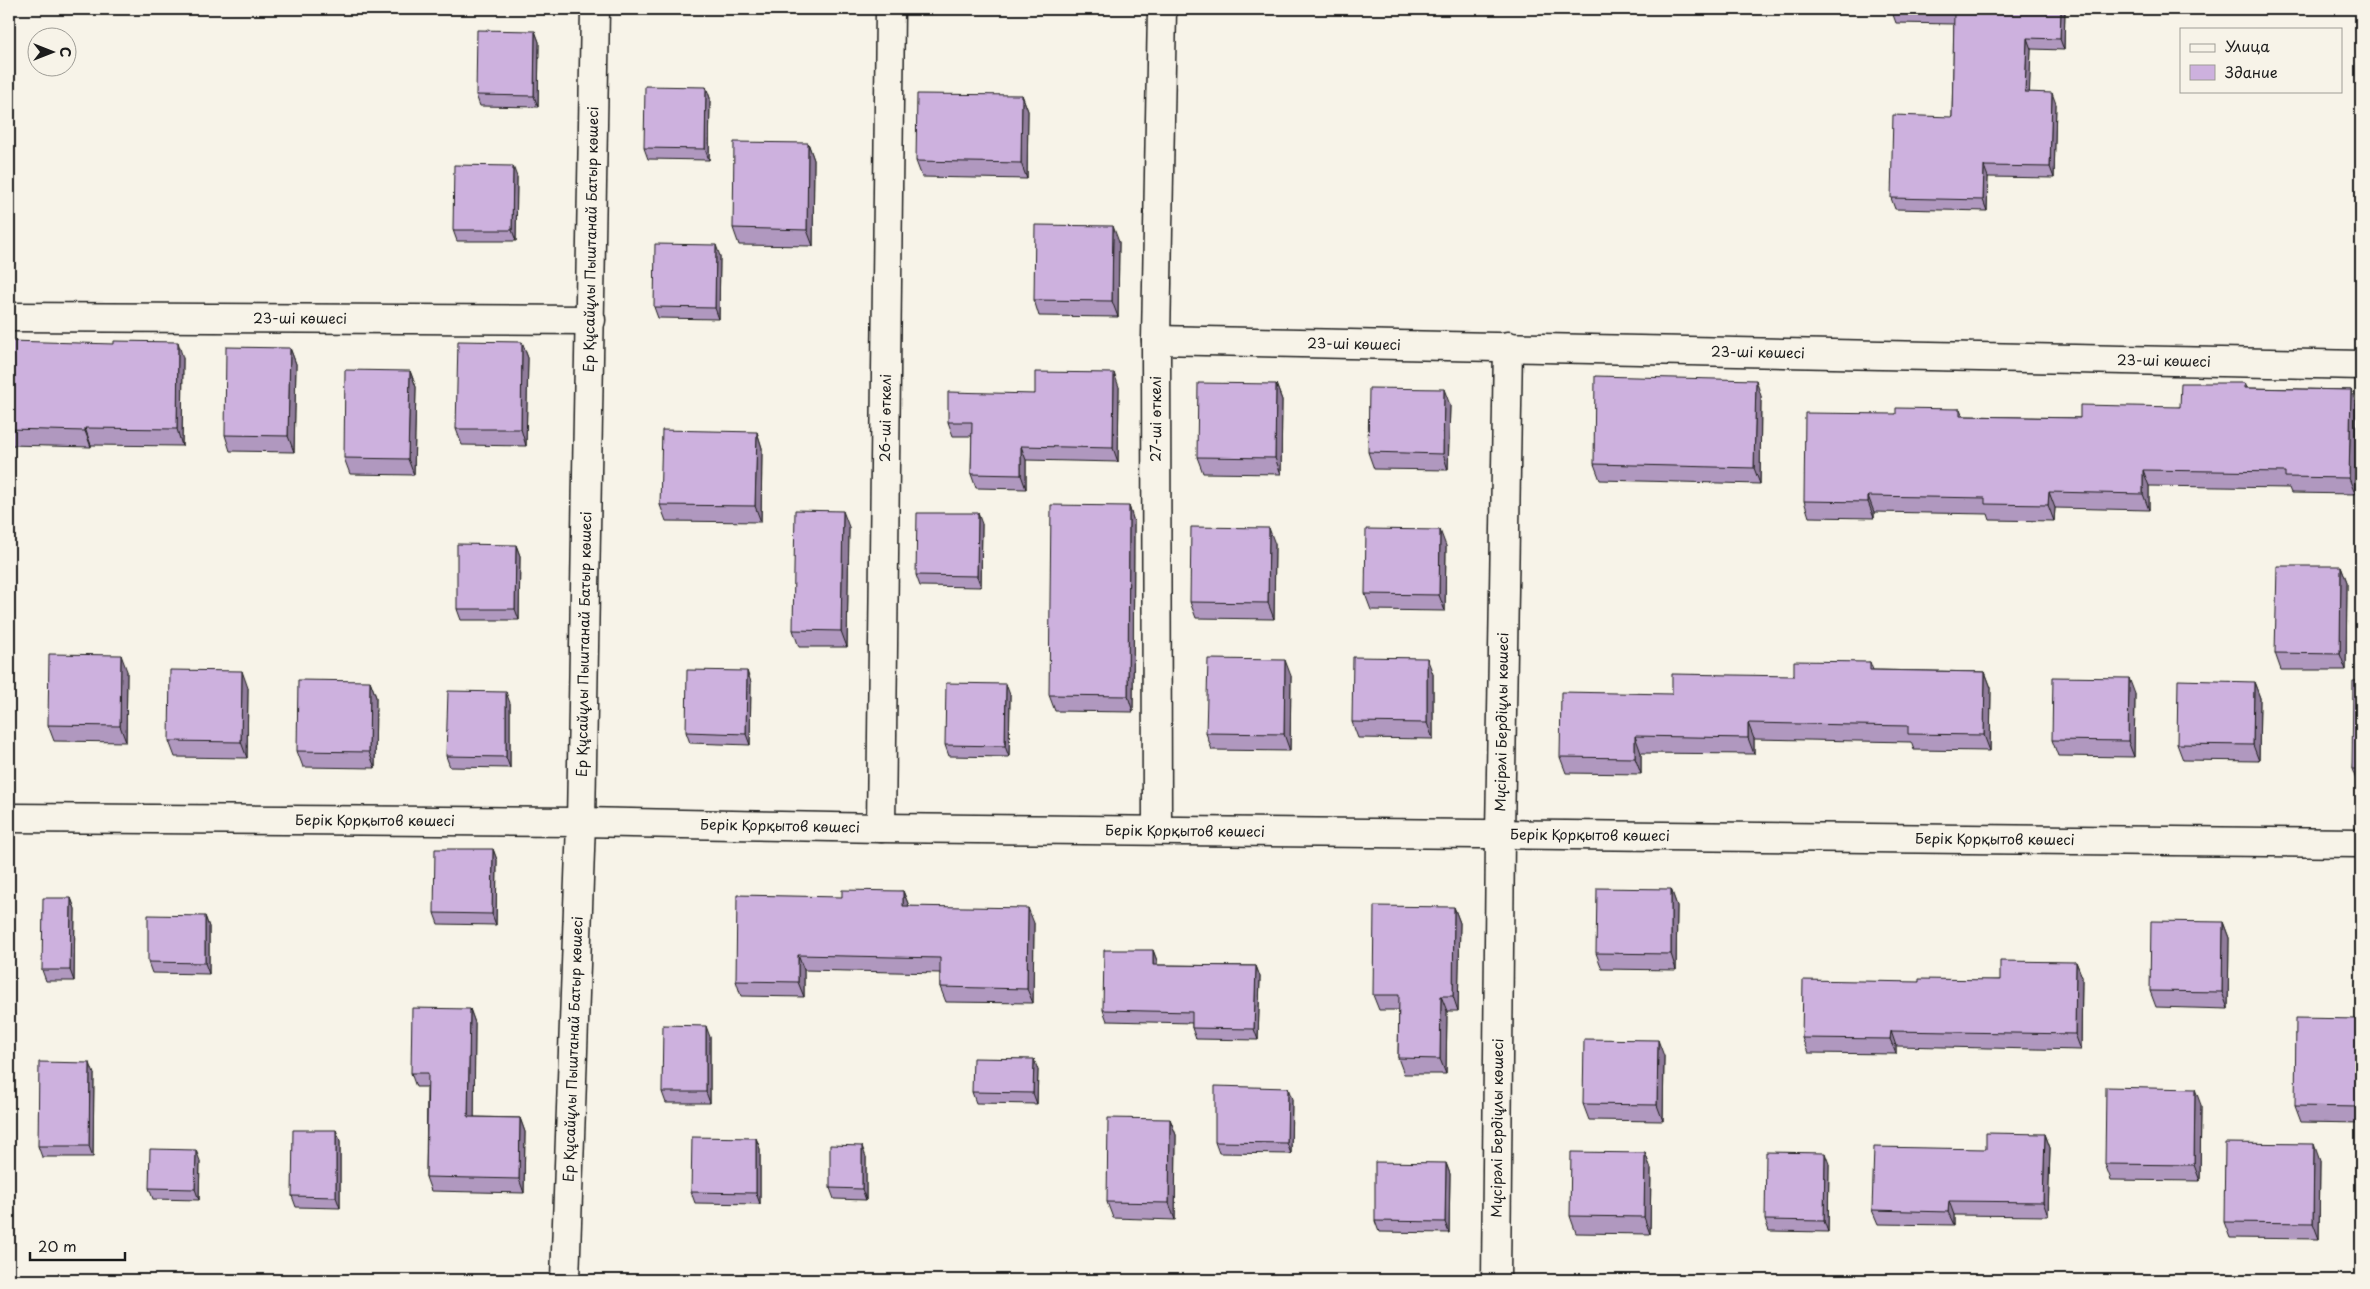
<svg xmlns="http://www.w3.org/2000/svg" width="2370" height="1289" viewBox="0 0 2370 1289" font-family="'Playpen Sans',sans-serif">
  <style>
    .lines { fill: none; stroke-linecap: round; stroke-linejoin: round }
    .minor-casing { stroke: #1c1c1c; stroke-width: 31 }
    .minor { stroke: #f7f3e8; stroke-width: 28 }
    .wall { fill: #b098bf; stroke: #1c1c1c }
    .shaded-wall { fill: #907c9b; stroke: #1c1c1c }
    .building { fill: #cdb1de; stroke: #1c1c1c }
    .labels { text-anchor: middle; stroke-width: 4; stroke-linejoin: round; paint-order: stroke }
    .street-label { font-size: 14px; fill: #1c1c1c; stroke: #f7f3e8 }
  </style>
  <rect width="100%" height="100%" fill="#f7f3e8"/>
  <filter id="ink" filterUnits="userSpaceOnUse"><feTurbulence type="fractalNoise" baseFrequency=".02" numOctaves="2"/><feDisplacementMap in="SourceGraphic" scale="10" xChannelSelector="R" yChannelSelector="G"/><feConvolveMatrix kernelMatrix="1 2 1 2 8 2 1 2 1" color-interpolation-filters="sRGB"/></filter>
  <g filter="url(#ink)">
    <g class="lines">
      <g class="minor-casing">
        <g id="minor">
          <path id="s1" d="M 9,317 L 591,320"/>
          <path id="s2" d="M 1156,340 L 2361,365"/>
          <path id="s3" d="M 9,818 L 581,822 L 881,828 L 2361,843"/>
          <path id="s4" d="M 881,828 L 890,9"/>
          <path d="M 1157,830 L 1156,340 L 1162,9"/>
          <path id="s5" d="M 565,1280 L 581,822 L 595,9"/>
          <path id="s6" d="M 1496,1280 L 1500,834 L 1508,346"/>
        </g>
      </g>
      <use href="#minor" class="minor"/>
    </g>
    <path class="wall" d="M 2065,9 L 2064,50 L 2031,49 L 2029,93 L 2056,104 L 2054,178 L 1988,177 L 1987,211 L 1895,209 L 1891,198 L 1952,117 L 1954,24 L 1896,23 L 1892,12 Z
      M 535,31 L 539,42 L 538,107 L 480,106 L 476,95 Z
      M 706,87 L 710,98 L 709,160 L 648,159 L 644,148 Z
      M 1022,95 L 1028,111 L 1027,179 L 922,177 L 916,161 Z
      M 808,143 L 814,160 L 813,246 L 739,245 L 733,228 Z
      M 517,177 L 516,241 L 457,241 L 453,230 Z
      M 1119,242 L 1118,317 L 1039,316 L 1034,300 Z
      M 720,256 L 719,319 L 658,318 L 654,307 Z
      M 9,341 L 183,358 L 182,446 L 91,445 L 91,447 L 9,445 Z
      M 522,342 L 528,358 L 526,446 L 462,445 L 456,429 Z
      M 290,348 L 296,364 L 294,452 L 230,451 L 225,435 Z
      M 410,371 L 416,387 L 414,475 L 350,474 L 344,458 Z
      M 2245,383 L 2247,388 L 2351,390 L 2357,406 L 2355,494 L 2291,493 L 2289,488 L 2149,486 L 2149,510 L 2055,508 L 2054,521 L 1990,520 L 1988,514 L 1874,512 L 1874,518 L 1809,517 L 1804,501 L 1896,414 L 1960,409 L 1963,416 L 2080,418 L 2180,407 Z
      M 1276,384 L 1282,400 L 1281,474 L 1203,473 L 1197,457 Z
      M 1119,387 L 1118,462 L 1026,460 L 1026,489 L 976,488 L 971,474 L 972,436 L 953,436 L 948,422 L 1035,394 Z
      M 1761,396 L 1760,484 L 1600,480 L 1594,464 Z
      M 1450,405 L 1448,470 L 1374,469 L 1368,452 Z
      M 757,432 L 762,448 L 761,522 L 666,521 L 660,505 Z
      M 1129,506 L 1134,522 L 1133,712 L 1055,711 L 1049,695 Z
      M 982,524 L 981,587 L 920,586 L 916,575 Z
      M 849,527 L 847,647 L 799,647 L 793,630 Z
      M 1275,544 L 1274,619 L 1196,618 L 1190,602 Z
      M 516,545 L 520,556 L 519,620 L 461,620 L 457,609 Z
      M 1446,546 L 1445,611 L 1371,610 L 1365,594 Z
      M 2341,566 L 2347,582 L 2346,670 L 2281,670 L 2275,653 Z
      M 1870,662 L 1873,670 L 1985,672 L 1991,688 L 1990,751 L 1914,750 L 1911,742 L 1754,739 L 1754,754 L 1641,753 L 1641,774 L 1566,773 L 1560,757 L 1672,694 L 1794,676 Z
      M 127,671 L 126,742 L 54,741 L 48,725 Z
      M 1433,674 L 1433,739 L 1358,738 L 1352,722 Z
      M 1291,676 L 1290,751 L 1212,750 L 1206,733 Z
      M 370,681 L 376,697 L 375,768 L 303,767 L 297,751 Z
      M 2361,681 L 2361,785 L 2358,785 L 2352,769 Z
      M 751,682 L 750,745 L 690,743 L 686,732 Z
      M 2254,682 L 2260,698 L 2259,761 L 2183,760 L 2177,744 Z
      M 248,688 L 247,758 L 175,757 L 169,741 Z
      M 2135,694 L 2134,757 L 2058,756 L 2052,740 Z
      M 1010,695 L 1009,757 L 949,756 L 945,745 Z
      M 510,703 L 510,768 L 450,767 L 446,756 Z
      M 493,849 L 497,860 L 496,925 L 438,924 L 434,913 Z
      M 1671,889 L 1677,906 L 1676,970 L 1602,969 L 1596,953 Z
      M 903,891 L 909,906 L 1034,923 L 1033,1003 L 946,1002 L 940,987 L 940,973 L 804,970 L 804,997 L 741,996 L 736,981 L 842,897 Z
      M 71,898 L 75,909 L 74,981 L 46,981 L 42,970 Z
      M 1454,907 L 1460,923 L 1458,1011 L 1447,1011 L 1446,1074 L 1404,1074 L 1398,1058 L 1399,1010 L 1379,1010 L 1373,995 Z
      M 205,916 L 209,927 L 209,974 L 152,973 L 148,962 Z
      M 2223,922 L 2229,938 L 2228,1009 L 2156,1007 L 2150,991 Z
      M 1153,950 L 1157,961 L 1157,965 L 1256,966 L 1260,977 L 1258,1040 L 1196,1039 L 1192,1028 L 1192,1023 L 1107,1021 L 1103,1010 Z
      M 2076,962 L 2082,977 L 2081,1050 L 1896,1046 L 1896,1054 L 1808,1053 L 1802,1038 L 1919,982 L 2000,980 Z
      M 470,1009 L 475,1023 L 474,1117 L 520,1118 L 525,1132 L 524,1193 L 431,1191 L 426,1177 L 427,1087 L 416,1087 L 411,1073 Z
      M 2361,1022 L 2361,1123 L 2301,1122 L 2295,1106 Z
      M 710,1037 L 710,1103 L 666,1103 L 662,1092 Z
      M 1664,1056 L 1663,1121 L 1589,1120 L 1583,1104 Z
      M 1038,1070 L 1037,1104 L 976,1103 L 972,1092 Z
      M 94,1074 L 93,1157 L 42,1157 L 38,1146 Z
      M 1292,1099 L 1291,1154 L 1219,1153 L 1215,1142 Z
      M 2201,1105 L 2200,1181 L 2111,1180 L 2105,1164 Z
      M 1170,1119 L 1176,1135 L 1175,1220 L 1113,1218 L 1107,1202 Z
      M 336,1130 L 340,1141 L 340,1208 L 296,1207 L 292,1196 Z
      M 2045,1134 L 2050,1148 L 2048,1216 L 1954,1215 L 1954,1225 L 1878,1224 L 1872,1210 L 1986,1149 Z
      M 756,1138 L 760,1149 L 760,1204 L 695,1203 L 691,1192 Z
      M 1645,1153 L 1651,1169 L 1650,1234 L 1576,1233 L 1570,1216 Z
      M 866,1157 L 866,1200 L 834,1199 L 830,1188 Z
      M 200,1161 L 199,1200 L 153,1199 L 149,1188 Z
      M 2320,1161 L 2319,1239 L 2230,1238 L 2224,1222 Z
      M 1446,1163 L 1450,1174 L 1449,1233 L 1379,1232 L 1375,1221 Z
      M 1829,1164 L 1828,1232 L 1769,1231 L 1765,1220 Z"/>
    <path class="shaded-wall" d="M 2061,9 L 2065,9 L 2064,50 L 2060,39 Z
      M 535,31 L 539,42 L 538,107 L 534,96 Z
      M 2027,38 L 2031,49 L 2029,103 L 2025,92 Z
      M 706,87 L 710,98 L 709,160 L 705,149 Z
      M 2052,93 L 2056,104 L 2054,178 L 2050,167 Z
      M 1022,95 L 1028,111 L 1027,179 L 1021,163 Z
      M 808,143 L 814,160 L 813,246 L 807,230 Z
      M 513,166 L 517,177 L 516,241 L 512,230 Z
      M 1984,166 L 1988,177 L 1987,211 L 1983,200 Z
      M 1113,226 L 1119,242 L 1118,317 L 1112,301 Z
      M 716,245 L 720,256 L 719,319 L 715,308 Z
      M 178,342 L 183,358 L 182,446 L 177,429 Z
      M 522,342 L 528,358 L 526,446 L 521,429 Z
      M 290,348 L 296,364 L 294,452 L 288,436 Z
      M 410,371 L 416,387 L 414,475 L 408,459 Z
      M 1114,373 L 1119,387 L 1118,462 L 1113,448 Z
      M 1756,380 L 1761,396 L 1760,484 L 1754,468 Z
      M 1276,384 L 1282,400 L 1281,474 L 1275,458 Z
      M 1444,389 L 1450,405 L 1448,470 L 1443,454 Z
      M 2351,390 L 2357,406 L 2355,494 L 2349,478 Z
      M 85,428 L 91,445 L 91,447 L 85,431 Z
      M 757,432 L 762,448 L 761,522 L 755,506 Z
      M 1021,446 L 1026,460 L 1026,489 L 1021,475 Z
      M 2143,470 L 2149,486 L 2149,510 L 2143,494 Z
      M 2049,492 L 2055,508 L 2054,521 L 2048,505 Z
      M 1868,496 L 1874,512 L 1874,518 L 1868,502 Z
      M 1129,506 L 1134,522 L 1133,712 L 1128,696 Z
      M 843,511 L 849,527 L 847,647 L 841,631 Z
      M 978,513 L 982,524 L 981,587 L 977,576 Z
      M 1269,528 L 1275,544 L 1274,619 L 1268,603 Z
      M 1440,530 L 1446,546 L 1445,611 L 1439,595 Z
      M 516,545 L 520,556 L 519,620 L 515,609 Z
      M 2341,566 L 2347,582 L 2346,670 L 2340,654 Z
      M 121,655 L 127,671 L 126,742 L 120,726 Z
      M 1427,658 L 1433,674 L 1433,739 L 1427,723 Z
      M 1285,660 L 1291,676 L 1290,751 L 1284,734 Z
      M 242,671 L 248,688 L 247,758 L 241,742 Z
      M 747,671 L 751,682 L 750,745 L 746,734 Z
      M 1985,672 L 1991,688 L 1990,751 L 1984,735 Z
      M 2129,678 L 2135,694 L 2134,757 L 2128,741 Z
      M 370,681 L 376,697 L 375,768 L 369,752 Z
      M 2254,682 L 2260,698 L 2259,761 L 2253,745 Z
      M 1006,684 L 1010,695 L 1009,757 L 1005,746 Z
      M 506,692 L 510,703 L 510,768 L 506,757 Z
      M 1748,723 L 1754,739 L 1754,754 L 1748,738 Z
      M 1635,736 L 1641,753 L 1641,774 L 1635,758 Z
      M 493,849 L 497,860 L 496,925 L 492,914 Z
      M 1671,889 L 1677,906 L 1676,970 L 1671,954 Z
      M 903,891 L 909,906 L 908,921 L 903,906 Z
      M 71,898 L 75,909 L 74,981 L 70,970 Z
      M 1454,907 L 1460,923 L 1458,1011 L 1453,996 Z
      M 1028,908 L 1034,923 L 1033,1003 L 1027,989 Z
      M 205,916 L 209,927 L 209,974 L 205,963 Z
      M 2223,922 L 2229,938 L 2228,1009 L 2222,992 Z
      M 1153,950 L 1157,961 L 1157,976 L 1153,965 Z
      M 798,955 L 804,970 L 804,997 L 798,982 Z
      M 2076,962 L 2082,977 L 2081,1050 L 2075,1034 Z
      M 1256,966 L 1260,977 L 1258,1040 L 1254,1029 Z
      M 1441,996 L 1447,1011 L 1446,1074 L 1440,1059 Z
      M 470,1009 L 475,1023 L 474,1131 L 468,1117 Z
      M 2360,1019 L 2361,1022 L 2361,1114 L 2359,1107 Z
      M 706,1026 L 710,1037 L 710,1103 L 706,1092 Z
      M 1891,1031 L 1896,1046 L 1896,1054 L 1890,1039 Z
      M 1658,1040 L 1664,1056 L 1663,1121 L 1657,1105 Z
      M 1034,1059 L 1038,1070 L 1037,1104 L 1033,1093 Z
      M 90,1063 L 94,1074 L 93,1157 L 89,1146 Z
      M 1288,1088 L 1292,1099 L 1291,1154 L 1287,1143 Z
      M 2195,1089 L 2201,1105 L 2200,1181 L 2194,1165 Z
      M 520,1118 L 525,1132 L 524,1193 L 519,1179 Z
      M 1170,1119 L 1176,1135 L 1175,1220 L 1169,1203 Z
      M 336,1130 L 340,1141 L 340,1208 L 336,1197 Z
      M 2045,1134 L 2050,1148 L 2048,1216 L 2043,1202 Z
      M 756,1138 L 760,1149 L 760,1204 L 756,1193 Z
      M 2314,1144 L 2320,1161 L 2319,1239 L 2313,1223 Z
      M 862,1146 L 866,1157 L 866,1200 L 862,1189 Z
      M 196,1150 L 200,1161 L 199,1200 L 195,1189 Z
      M 1645,1153 L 1651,1169 L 1650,1234 L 1644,1217 Z
      M 1825,1153 L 1829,1164 L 1828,1232 L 1824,1221 Z
      M 1446,1163 L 1450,1174 L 1449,1233 L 1445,1222 Z
      M 1949,1201 L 1954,1215 L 1954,1225 L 1948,1212 Z"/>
    <path class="building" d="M 1892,9 L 2061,9 L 2060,39 L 2027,38 L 2025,92 L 2052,93 L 2050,167 L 1984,166 L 1983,200 L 1891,198 L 1893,115 L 1952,117 L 1954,13 L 1892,12 Z
      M 477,30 L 535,31 L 534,96 L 476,95 Z
      M 645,86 L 706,87 L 705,149 L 644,148 Z
      M 917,94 L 1022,95 L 1021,163 L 916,161 Z
      M 734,142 L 808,143 L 807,230 L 733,228 Z
      M 454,165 L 513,166 L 512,230 L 453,230 Z
      M 1035,225 L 1113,226 L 1112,301 L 1034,300 Z
      M 655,244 L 716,245 L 715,308 L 654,307 Z
      M 9,341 L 114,344 L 114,341 L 178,342 L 177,429 L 85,428 L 85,431 L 9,429 Z
      M 458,341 L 522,342 L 521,429 L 456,429 Z
      M 226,347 L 290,348 L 288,436 L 225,435 Z
      M 345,370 L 410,371 L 408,459 L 344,458 Z
      M 1035,372 L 1114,373 L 1113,448 L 1021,446 L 1021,475 L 971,474 L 972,422 L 948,422 L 948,392 L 1035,394 Z
      M 1595,376 L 1756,380 L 1754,468 L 1594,464 Z
      M 1198,383 L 1276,384 L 1275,458 L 1197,457 Z
      M 2181,383 L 2245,383 L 2245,388 L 2351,390 L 2349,478 L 2285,477 L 2285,472 L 2143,470 L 2143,494 L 2049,492 L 2048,505 L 1985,504 L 1985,498 L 1868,496 L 1868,502 L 1804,501 L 1805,413 L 1896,414 L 1896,408 L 1960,409 L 1960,416 L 2080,418 L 2080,405 L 2180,407 Z
      M 1369,388 L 1444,389 L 1443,454 L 1368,452 Z
      M 662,430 L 757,432 L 755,506 L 660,505 Z
      M 1051,505 L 1129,506 L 1128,696 L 1049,695 Z
      M 795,510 L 843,511 L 841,631 L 793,630 Z
      M 917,513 L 978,513 L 977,576 L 916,575 Z
      M 1191,527 L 1269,528 L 1268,603 L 1190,602 Z
      M 1366,529 L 1440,530 L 1439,595 L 1365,594 Z
      M 457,544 L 516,545 L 515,609 L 457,609 Z
      M 2277,566 L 2341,566 L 2340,654 L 2275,653 Z
      M 49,654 L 121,655 L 120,726 L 48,725 Z
      M 1353,657 L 1427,658 L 1427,723 L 1352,722 Z
      M 1208,659 L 1285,660 L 1284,734 L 1206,733 Z
      M 1794,661 L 1870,662 L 1870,670 L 1985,672 L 1984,735 L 1908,734 L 1908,726 L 1748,723 L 1748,738 L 1635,736 L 1635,758 L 1560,757 L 1561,692 L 1672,694 L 1672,674 L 1794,676 Z
      M 170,670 L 242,671 L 241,742 L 169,741 Z
      M 687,670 L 747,671 L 746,734 L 686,732 Z
      M 2053,677 L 2129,678 L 2128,741 L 2052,740 Z
      M 298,680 L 370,681 L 369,752 L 297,751 Z
      M 2178,680 L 2254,682 L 2253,745 L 2177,744 Z
      M 2353,681 L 2361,681 L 2361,769 L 2352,769 Z
      M 946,683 L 1006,684 L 1005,746 L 945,745 Z
      M 448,691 L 506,692 L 506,757 L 446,756 Z
      M 435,849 L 493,849 L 492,914 L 434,913 Z
      M 1597,888 L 1671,889 L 1671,954 L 1596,953 Z
      M 842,890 L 903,891 L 903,906 L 1028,908 L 1027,989 L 940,987 L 940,958 L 798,955 L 798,982 L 736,981 L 737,895 L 842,897 Z
      M 43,898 L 71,898 L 70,970 L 42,970 Z
      M 1374,906 L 1454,907 L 1453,996 L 1441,996 L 1440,1059 L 1398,1058 L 1399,995 L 1373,995 Z
      M 148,915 L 205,916 L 205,963 L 148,962 Z
      M 2151,921 L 2223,922 L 2222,992 L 2150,991 Z
      M 1104,950 L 1153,950 L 1153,965 L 1256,966 L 1254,1029 L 1192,1028 L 1192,1012 L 1103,1010 Z
      M 2000,961 L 2076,962 L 2075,1034 L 1891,1031 L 1890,1039 L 1802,1038 L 1803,980 L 1919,982 L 1919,979 L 2000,980 Z
      M 412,1008 L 470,1009 L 468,1117 L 520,1118 L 519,1179 L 426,1177 L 428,1073 L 411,1073 Z
      M 2296,1018 L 2360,1019 L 2359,1107 L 2295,1106 Z
      M 663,1025 L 706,1026 L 706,1092 L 662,1092 Z
      M 1584,1039 L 1658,1040 L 1657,1105 L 1583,1104 Z
      M 973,1058 L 1034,1059 L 1033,1093 L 972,1092 Z
      M 39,1062 L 90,1063 L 89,1146 L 38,1146 Z
      M 1215,1086 L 1288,1088 L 1287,1143 L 1215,1142 Z
      M 2106,1087 L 2195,1089 L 2194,1165 L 2105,1164 Z
      M 1108,1118 L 1170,1119 L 1169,1203 L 1107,1202 Z
      M 293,1130 L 336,1130 L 336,1197 L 292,1196 Z
      M 1986,1133 L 2045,1134 L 2043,1202 L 1949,1201 L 1948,1212 L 1872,1210 L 1874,1147 L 1986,1149 Z
      M 692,1137 L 756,1138 L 756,1193 L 691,1192 Z
      M 2225,1143 L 2314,1144 L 2313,1223 L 2224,1222 Z
      M 830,1145 L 862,1146 L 862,1189 L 830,1188 Z
      M 150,1149 L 196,1150 L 195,1189 L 149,1188 Z
      M 1571,1152 L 1645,1153 L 1644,1217 L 1570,1216 Z
      M 1766,1152 L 1825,1153 L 1824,1221 L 1765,1220 Z
      M 1375,1162 L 1446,1163 L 1445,1222 L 1375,1221 Z"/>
  </g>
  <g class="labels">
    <g class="street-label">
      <text dy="5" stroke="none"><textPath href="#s5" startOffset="1041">Ер Құсайұлы Пыштанай Батыр көшесі</textPath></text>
      <text dy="5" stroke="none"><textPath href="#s1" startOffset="291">23-шi көшесi</textPath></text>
      <text dy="5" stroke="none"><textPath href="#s2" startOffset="198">23-шi көшесi</textPath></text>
      <text dy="5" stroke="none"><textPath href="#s2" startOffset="602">23-шi көшесi</textPath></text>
      <text dy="5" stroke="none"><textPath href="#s2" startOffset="1008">23-шi көшесi</textPath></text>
      <text dy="5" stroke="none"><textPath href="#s4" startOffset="410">26-ші өткелі</textPath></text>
      <text transform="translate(1156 419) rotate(-90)" y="5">27-ші өткелі</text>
      <text dy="5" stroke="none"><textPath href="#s5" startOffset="636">Ер Құсайұлы Пыштанай Батыр көшесі</textPath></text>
      <text dy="5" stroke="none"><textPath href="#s6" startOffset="558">Мүсірәлі Бердіұлы көшесі</textPath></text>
      <text dy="5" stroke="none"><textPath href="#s3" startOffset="366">Берік Қорқытов көшесі</textPath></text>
      <text dy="5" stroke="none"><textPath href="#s3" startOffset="771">Берік Қорқытов көшесі</textPath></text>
      <text dy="5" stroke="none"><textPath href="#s3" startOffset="1176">Берік Қорқытов көшесі</textPath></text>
      <text dy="5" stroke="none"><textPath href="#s3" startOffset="1581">Берік Қорқытов көшесі</textPath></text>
      <text dy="5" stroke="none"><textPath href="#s3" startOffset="1986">Берік Қорқытов көшесі</textPath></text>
      <text dy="5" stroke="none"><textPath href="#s5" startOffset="231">Ер Құсайұлы Пыштанай Батыр көшесі</textPath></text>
      <text dy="5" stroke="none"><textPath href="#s6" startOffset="152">Мүсірәлі Бердіұлы көшесі</textPath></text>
    </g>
  </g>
  <rect width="2370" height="1289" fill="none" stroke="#f7f3e8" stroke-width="30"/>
  <rect x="15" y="15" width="2340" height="1259" fill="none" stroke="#1c1c1c" stroke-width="2" filter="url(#ink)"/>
  <rect x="2180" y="28" width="162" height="65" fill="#f7f3e8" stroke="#9f9d96"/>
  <rect x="2190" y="44" width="25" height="8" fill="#f7f3e8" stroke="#9f9d96"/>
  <text x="2225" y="52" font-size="15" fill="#1c1c1c">Улица</text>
  <rect x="2190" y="65" width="25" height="15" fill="#cdb1de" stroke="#9f9d96"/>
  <text x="2225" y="78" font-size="15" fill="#1c1c1c">Здание</text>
  <g transform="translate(52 52) rotate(90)"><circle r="24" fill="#f7f3e8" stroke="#9f9d96"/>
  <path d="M0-4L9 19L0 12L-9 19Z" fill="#1c1c1c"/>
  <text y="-8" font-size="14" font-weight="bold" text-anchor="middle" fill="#1c1c1c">С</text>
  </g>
  <path d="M30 1252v8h95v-8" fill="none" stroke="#1c1c1c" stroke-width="2.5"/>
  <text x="38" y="1252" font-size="15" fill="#1c1c1c" stroke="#f7f3e8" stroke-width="4" paint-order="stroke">20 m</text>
</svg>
